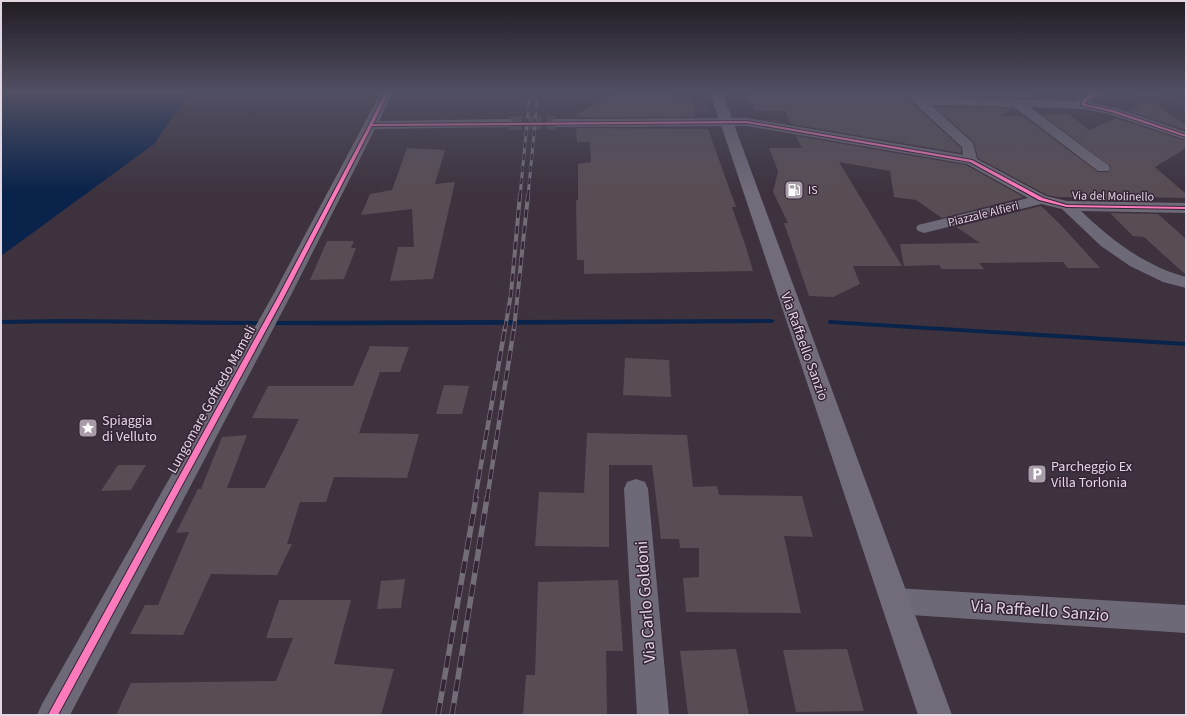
<svg xmlns="http://www.w3.org/2000/svg" width="1187" height="716" viewBox="0 0 1187 716" font-family="'Source Sans 3',sans-serif">
  <style>
    .built { fill: #49334a }
    .water { fill: #09234a }
    .lines { fill: none; stroke-linecap: round; stroke-linejoin: round }
    .stream { fill: #09234a; fill-rule: evenodd }
    .building { fill: #584d54 }
    .minor-tunnel { stroke: #564b57; stroke-width: 13; stroke-dasharray: 13 6; stroke-linecap: butt }
    .minor { fill: #6e6977; fill-rule: evenodd }
    .secondary { fill: #716b7a; fill-rule: evenodd }
    .rail-far3-casing { stroke: #736d78; stroke-width: 3 }
    .rail-far2-casing { stroke: #736d78; stroke-width: 4 }
    .rail-far1-casing { stroke: #736d78; stroke-width: 4.5 }
    .rail-casing { stroke: #736d78; stroke-width: 5.5 }
    .rail-far3 { stroke: #362437; stroke-width: 2; stroke-dasharray: 6; stroke-linecap: butt }
    .rail-far2 { stroke: #362437; stroke-width: 2.5; stroke-dasharray: 8; stroke-linecap: butt }
    .rail-far1 { stroke: #362437; stroke-width: 3; stroke-dasharray: 10; stroke-linecap: butt }
    .rail { stroke: #362437; stroke-width: 4; stroke-dasharray: 12; stroke-linecap: butt }
    .cycleway-casing { stroke: #362437; stroke-width: 2 }
    .cycleway { fill: #fd7abc; fill-rule: evenodd }
    .labels { text-anchor: middle; stroke-width: 3; stroke-linejoin: round; paint-order: stroke }
    .far-poi-label { font-size: 12px; fill: #e2d6e2; stroke: #362437; text-anchor: start }
    .far-street-label { font-size: 12px; fill: #e2d6e2; stroke: #362437 }
    .street-label { font-size: 14px; fill: #e2d6e2; stroke: #362437 }
    .poi-label { font-size: 14px; fill: #e2d6e2; stroke: #362437; text-anchor: start }
    .near-street-label { font-size: 17px; fill: #e2d6e2; stroke: #362437 }
  </style>
  <rect width="100%" height="100%" fill="#3d323e"/>
  <path class="built" d="M 642,92 L 703,92 L 710,114 L 646,114 Z
    M 1186,94 L 1186,111 L 1166,98 Z"/>
  <path class="water" d="M 1,92 L 190,92 L 154,144 L 1,256 Z"/>
  <g class="lines">
    <path class="stream" d="M 66,319 L 261,321 L 772,319 L 775,321 L 772,323 C 602,324 431,326 261,325 C 174,325 88,322 1,324 L 1,320 Z
      M 829,320 L 1186,342 L 1186,346 L 831,324 L 829,324 L 828,322 Z"/>
  </g>
  <path class="building" d="M 617,92 L 673,92 L 675,98 L 690,98 L 696,117 L 575,117 L 575,115 Z
    M 745,92 L 1039,92 L 1029,98 L 922,96 L 916,93 L 911,94 L 909,99 L 911,102 L 961,148 L 961,153 L 791,124 L 785,111 L 755,111 Z
    M 1143,103 L 1156,103 L 1186,126 L 1186,130 L 1128,111 Z
    M 935,107 L 1012,108 L 1000,116 L 1023,116 L 1098,172 L 1108,172 L 1111,167 L 1043,115 L 1068,114 L 1090,130 L 1115,118 L 1186,141 L 1186,148 L 1155,167 L 1186,194 L 1186,198 L 1139,197 L 1144,201 L 1096,200 L 1095,198 L 1058,197 L 1047,195 L 978,158 L 974,142 Z
    M 576,128 L 708,129 L 736,207 L 732,207 L 746,247 L 753,271 L 584,274 L 584,260 L 577,260 L 576,200 L 578,200 L 578,164 L 591,162 L 590,142 L 577,142 Z
    M 796,136 L 966,165 L 1024,197 L 942,218 L 916,200 L 894,197 L 890,171 L 839,162 L 902,266 L 853,266 L 860,284 L 833,297 L 809,296 L 784,223 L 788,223 L 773,192 L 778,171 L 769,148 L 802,148 Z
    M 407,148 L 445,150 L 435,184 L 455,182 L 433,279 L 390,281 L 398,247 L 414,247 L 412,209 L 361,215 L 370,194 L 392,190 Z
    M 1041,206 L 1060,224 L 1100,268 L 1068,268 L 1063,262 L 979,263 L 984,269 L 942,269 L 939,265 L 904,266 L 900,244 L 980,243 L 956,227 Z
    M 1110,213 L 1158,214 L 1186,239 L 1186,275 L 1144,237 L 1133,236 Z
    M 327,241 L 354,241 L 351,248 L 356,248 L 344,279 L 310,280 Z
    M 370,346 L 409,347 L 400,372 L 380,372 L 359,433 L 419,434 L 407,478 L 334,477 L 326,502 L 300,502 L 287,544 L 292,544 L 277,575 L 211,574 L 183,635 L 130,634 L 145,605 L 158,605 L 189,532 L 176,533 L 198,489 L 201,489 L 222,437 L 247,435 L 227,488 L 265,488 L 299,419 L 252,418 L 268,386 L 353,386 Z
    M 625,358 L 669,360 L 671,397 L 623,395 Z
    M 444,385 L 469,386 L 462,414 L 436,414 Z
    M 587,433 L 687,435 L 693,487 L 717,486 L 719,495 L 802,496 L 813,537 L 784,536 L 801,613 L 686,612 L 683,578 L 699,577 L 699,548 L 680,548 L 679,539 L 661,539 L 652,465 L 609,465 L 609,547 L 535,546 L 539,492 L 584,493 Z
    M 118,465 L 146,465 L 131,490 L 101,491 Z
    M 405,579 L 401,608 L 377,609 L 381,581 Z
    M 618,580 L 623,651 L 606,651 L 607,715 L 523,715 L 526,675 L 535,675 L 538,582 Z
    M 279,600 L 351,600 L 334,664 L 394,669 L 381,715 L 116,715 L 131,683 L 276,681 L 293,638 L 266,638 Z
    M 736,649 L 749,715 L 688,715 L 680,651 Z
    M 847,649 L 864,711 L 796,712 L 783,650 Z"/>
  <g class="lines">
    <path class="minor-tunnel" d="M 509,123 L 555,123"/>
    <path class="minor" d="M 381,92 L 393,92 L 379,121 L 509,119 L 515,123 L 509,127 L 375,129 L 291,295 L 70,715 L 37,715 L 42,704 L 273,295 Z
      M 1093,92 L 1160,92 L 1158,94 L 1154,96 C 1135,96 1104,89 1089,103 L 1116,108 L 1186,132 L 1186,140 L 1109,114 L 1083,109 L 1030,107 L 1108,165 L 1110,168 L 1108,171 L 1098,171 L 1014,107 L 931,105 L 973,143 L 977,159 L 1046,196 L 1067,201 L 1186,203 L 1186,213 L 1081,211 C 1111,240 1145,266 1186,277 L 1186,288 L 1163,282 L 1130,266 L 1101,246 L 1062,209 L 1041,204 L 924,233 L 918,231 L 916,228 L 918,225 L 1028,198 L 967,164 L 747,126 L 555,127 L 549,123 L 555,119 L 747,118 L 963,155 L 962,147 L 912,101 L 910,98 L 912,95 L 916,94 L 922,97 L 1078,101 L 1080,97 Z
      M 636,479 L 645,482 L 648,489 L 669,715 L 637,715 L 624,489 L 627,482 Z
      M 895,588 L 1186,605 L 1186,633 L 895,614 L 885,610 L 881,601 L 885,592 Z"/>
    <path class="secondary" d="M 710,92 L 722,92 L 952,715 L 918,715 Z"/>
    <g class="rail-far3-casing">
      <path id="rail-far3" d="M 520,196 L 530,92
        M 528,196 L 538,92"/>
    </g>
    <g class="rail-far2-casing">
      <path id="rail-far2" d="M 505,329 L 511,294 L 520,195
        M 514,329 L 528,195"/>
    </g>
    <g class="rail-far1-casing">
      <path id="rail-far1" d="M 475,499 L 505,328
        M 487,499 L 514,328"/>
    </g>
    <g class="rail-casing">
      <path id="rail" d="M 438,715 L 476,498
        M 452,715 L 487,498"/>
    </g>
    <use href="#rail-far3" class="rail-far3"/>
    <use href="#rail-far2" class="rail-far2"/>
    <use href="#rail-far1" class="rail-far1"/>
    <use href="#rail" class="rail"/>
    <g class="cycleway-casing">
      <path id="cycleway" d="M 385,92 L 389,92 L 373,124 L 747,121 L 972,160 L 1043,198 L 1067,205 L 1186,207 L 1186,209 L 1067,207 L 1039,200 L 970,162 L 747,123 L 372,126 L 285,295 L 58,715 L 48,715 L 279,295 L 369,125 Z
        M 1104,92 L 1156,92 L 1154,93 C 1131,93 1107,89 1086,101 L 1085,104 L 1113,110 L 1186,135 L 1186,137 L 1111,112 L 1081,105 L 1083,99 L 1090,95 Z"/>
    </g>
    <use href="#cycleway" class="cycleway"/>
  </g>
  <linearGradient id="sky" x2="0" y2="1"><stop stop-color="#221c22"/><stop offset="0.48" stop-color="#514f63"/><stop offset="1" stop-color="#514f63" stop-opacity="0"/></linearGradient>
  <rect width="1187" height="192" fill="url(#sky)"/>
  <defs>
    <g id="fuel-square" transform="scale(1)"><rect x="-9" y="-9" width="18" height="18" rx="4" fill="#a89da9" stroke="#362437"/><path d="M-5.5-6h7V0h2V4h1.3V-2.5L3-4.5l.8-.8L6-3V5H2.5V1h-1V6h-7ZM-4.2-4.7v3.2H.2V-4.7Z" fill="#fff"/></g>
    <g id="sight-square" transform="scale(1)"><rect x="-9" y="-9" width="18" height="18" rx="4" fill="#a89da9" stroke="#362437"/><path d="M0-6L1.8-2.2L6-1.7L2.9 1.2L3.7 5.4L0 3.3L-3.7 5.4L-2.9 1.2L-6-1.7L-1.8-2.2Z" fill="#fff"/></g>
    <g id="parking-square" transform="scale(1)"><rect x="-9" y="-9" width="18" height="18" rx="4" fill="#a89da9" stroke="#362437"/><path d="M-3.5-5.5H1a3.5 3.5 0 0 1 0 7H-1V5.5H-3.5ZM-1-3.4V-.6H.8a1.4 1.4 0 0 0 0-2.8Z" fill="#fff"/></g>
  </defs>
  <g fill-rule="evenodd">
    <use href="#fuel-square" x="794" y="190"/>
    <use href="#sight-square" x="88" y="428"/>
    <use href="#parking-square" x="1037" y="474"/>
  </g>
  <g class="labels">
    <g class="far-poi-label">
      <text x="808" y="194">IS</text>
    </g>
    <g class="far-street-label">
      <text transform="translate(1113 196) rotate(1)" y="4">Via del Molinello</text>
      <text transform="translate(983 214) rotate(-14)" y="4">Piazzale Alfieri</text>
    </g>
    <g class="street-label">
      <text transform="translate(805 346) rotate(70)" y="5">Via Raffaello Sanzio</text>
      <text transform="translate(211 399) rotate(-61)" y="5">Lungomare Goffredo Mameli</text>
    </g>
    <g class="poi-label">
      <text x="102" y="425">Spiaggia<tspan x="102" dy="16">di Velluto</tspan></text>
      <text x="1051" y="471">Parcheggio Ex<tspan x="1051" dy="16">Villa Torlonia</tspan></text>
    </g>
    <g class="near-street-label">
      <text transform="translate(645 602) rotate(-94)" y="6">Via Carlo Goldoni</text>
      <text transform="translate(1040 610) rotate(4)" y="6">Via Raffaello Sanzio</text>
    </g>
  </g>
  <rect width="1187" height="716" fill="none" stroke="#e2d6e2" stroke-width="4"/>
</svg>
